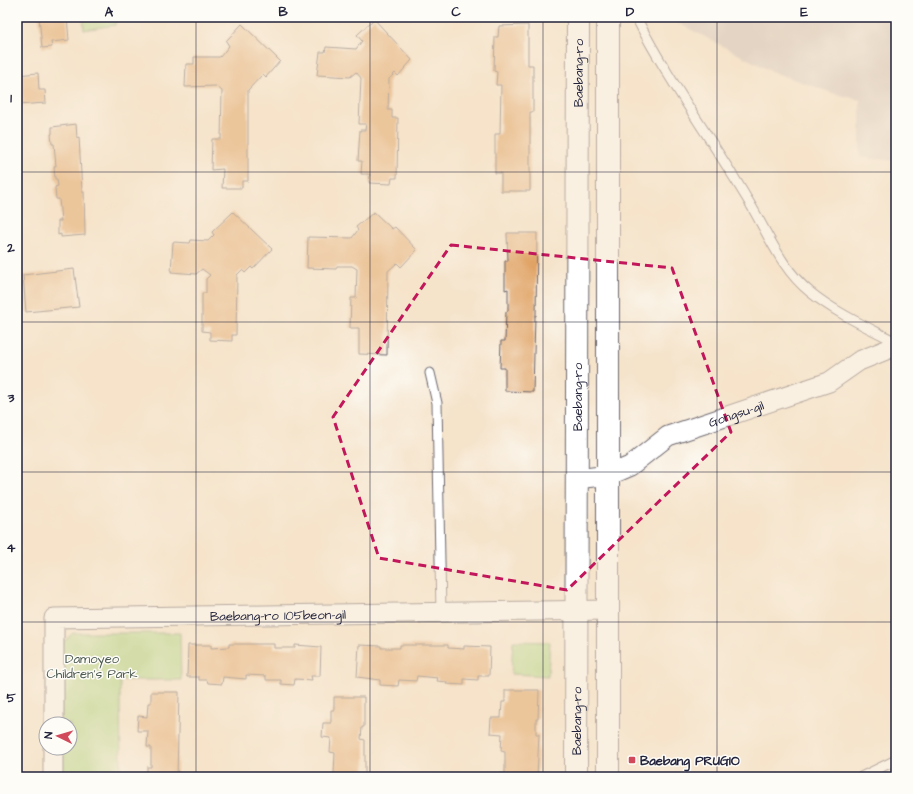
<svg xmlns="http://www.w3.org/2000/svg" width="913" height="794" viewBox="0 0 913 794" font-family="'Architects Daughter',sans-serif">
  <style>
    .industrial { fill: #cec1ba }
    .green { fill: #aad682; stroke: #667c5e }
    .building { fill: #e0a263 }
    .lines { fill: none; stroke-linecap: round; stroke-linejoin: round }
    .service-casing { stroke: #6c666d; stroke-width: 11 }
    .minor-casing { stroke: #6c666d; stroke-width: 21 }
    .tertiary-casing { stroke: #6c666d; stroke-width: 24 }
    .service { stroke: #fff; stroke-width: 9 }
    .minor { stroke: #fff; stroke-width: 19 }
    .tertiary { stroke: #fff; stroke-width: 22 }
    .marked { fill: none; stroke: #c2185b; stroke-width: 3; stroke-dasharray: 8 5; stroke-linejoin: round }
    .grid { fill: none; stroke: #22223b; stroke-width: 1; stroke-opacity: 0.55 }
    .poi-dot { fill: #d1495b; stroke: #fdfcf7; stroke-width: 1.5 }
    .labels { text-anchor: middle; stroke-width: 3; stroke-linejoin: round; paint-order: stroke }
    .street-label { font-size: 13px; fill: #22223b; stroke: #fdfcf7 }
    .park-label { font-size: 13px; fill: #4b5850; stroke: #fdfcf7 }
    .poi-label { font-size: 13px; font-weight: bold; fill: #22223b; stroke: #fdfcf7; text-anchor: start }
    .neatline { fill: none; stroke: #22223b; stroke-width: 1.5 }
    .grid-label { font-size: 13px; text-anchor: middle; font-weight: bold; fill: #22223b }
  </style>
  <rect width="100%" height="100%" fill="#fdfcf7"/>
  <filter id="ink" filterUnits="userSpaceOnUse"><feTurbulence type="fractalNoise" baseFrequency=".025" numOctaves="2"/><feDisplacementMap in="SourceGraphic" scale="8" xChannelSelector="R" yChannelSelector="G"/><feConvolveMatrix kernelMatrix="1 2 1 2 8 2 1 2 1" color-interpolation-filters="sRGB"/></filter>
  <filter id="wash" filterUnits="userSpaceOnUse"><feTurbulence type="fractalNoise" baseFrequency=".012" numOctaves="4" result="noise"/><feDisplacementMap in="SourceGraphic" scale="16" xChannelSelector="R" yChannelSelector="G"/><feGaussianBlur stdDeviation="0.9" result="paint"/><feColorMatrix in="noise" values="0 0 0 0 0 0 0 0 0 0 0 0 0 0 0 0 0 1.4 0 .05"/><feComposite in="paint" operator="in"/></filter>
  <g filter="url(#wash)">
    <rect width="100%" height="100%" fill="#f5e3ca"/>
    <path class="industrial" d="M 666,17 L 896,17 L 896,161 L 860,157 L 860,100 L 832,93 L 773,72 Z"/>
    <path class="green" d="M 83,17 L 117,17 L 115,25 L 84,30 Z
      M 73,633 L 180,633 L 181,680 L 120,680 L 121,777 L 61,777 L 61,748 L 70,748 L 70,724 L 61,724 L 60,645 Z
      M 513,641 L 550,642 L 548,676 L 511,674 Z"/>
    <g id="blocks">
      <path class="building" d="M 39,17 L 67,17 L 69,40 L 51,42 L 52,47 L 42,48 Z
        M 374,19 L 412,60 L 398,76 L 395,73 L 389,79 L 388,110 L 392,110 L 392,118 L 398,118 L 397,178 L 392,178 L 391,184 L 369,183 L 370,174 L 361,174 L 362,161 L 358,161 L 360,130 L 365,130 L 366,124 L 359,124 L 361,78 L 356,72 L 350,77 L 317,75 L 320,52 L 325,52 L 326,47 L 356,49 L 362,41 L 357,35 Z
        M 242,24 L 280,61 L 266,77 L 263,74 L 248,90 L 248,181 L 242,181 L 242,188 L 222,188 L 223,169 L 211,170 L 212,139 L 221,139 L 222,91 L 216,86 L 185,87 L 186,64 L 194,64 L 194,57 L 220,57 L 229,46 L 226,41 Z
        M 528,25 L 528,65 L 533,65 L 533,112 L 530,112 L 530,191 L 501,191 L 501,173 L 495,173 L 495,134 L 500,134 L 501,85 L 496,85 L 497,72 L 494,71 L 495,37 L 498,37 L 499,26 Z
        M 38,73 L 39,90 L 45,90 L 46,103 L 17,105 L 17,75 Z
        M 76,124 L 77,138 L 79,137 L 82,192 L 84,192 L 85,235 L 61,237 L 61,234 L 58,235 L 58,221 L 61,221 L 59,199 L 56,199 L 55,187 L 58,186 L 57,179 L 55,179 L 54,166 L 56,166 L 54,144 L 52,144 L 51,134 L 52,134 L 52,127 Z
        M 233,212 L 272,249 L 253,269 L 251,267 L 245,273 L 242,270 L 237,275 L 236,335 L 232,335 L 232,341 L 210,340 L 210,332 L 202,331 L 202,293 L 206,293 L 206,279 L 210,275 L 202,269 L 196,274 L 171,272 L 173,242 L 190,243 L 191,240 L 208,241 L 214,235 L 212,232 Z
        M 374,212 L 392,229 L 395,227 L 417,250 L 401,267 L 397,263 L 388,271 L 387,355 L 359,354 L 359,328 L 350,328 L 351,298 L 356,298 L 357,269 L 352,266 L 337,266 L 336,269 L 307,268 L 308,237 L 352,238 L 358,230 L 356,227 Z
        M 507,233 L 537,233 L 536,316 L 535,316 L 533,392 L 505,391 L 505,368 L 500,368 L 501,341 L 505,341 L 506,312 L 508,311 L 508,289 L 505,290 L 505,261 L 508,261 Z
        M 74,269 L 79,307 L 26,312 L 23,275 Z
        M 229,644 L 274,644 L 274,648 L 295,648 L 295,645 L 321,647 L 320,676 L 311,676 L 312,680 L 295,679 L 294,685 L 281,684 L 281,680 L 266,680 L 266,676 L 246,675 L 246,679 L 223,677 L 222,684 L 208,683 L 207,680 L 199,680 L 199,677 L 187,677 L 188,645 L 211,645 L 211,648 L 229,647 Z
        M 359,645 L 381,646 L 381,648 L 400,648 L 400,645 L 448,645 L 448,648 L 464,649 L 464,646 L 490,647 L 489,676 L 478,676 L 478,680 L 464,679 L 464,685 L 446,684 L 447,682 L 437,681 L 438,678 L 417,676 L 416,681 L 399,680 L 398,686 L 380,685 L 380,680 L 357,677 Z
        M 505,690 L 539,690 L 538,719 L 536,719 L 536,734 L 539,734 L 537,777 L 501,777 L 501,773 L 505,774 L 505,752 L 501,751 L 502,734 L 490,733 L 491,718 L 501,718 L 502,702 L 505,702 Z
        M 151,692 L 179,692 L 177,777 L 147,777 L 147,767 L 151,767 L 151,747 L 147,747 L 148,731 L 137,731 L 138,716 L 147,717 L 148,703 L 151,703 Z
        M 334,697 L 364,697 L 364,727 L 362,727 L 361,739 L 365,740 L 365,777 L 332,777 L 332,774 L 334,774 L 335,753 L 330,752 L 331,738 L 322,737 L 323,723 L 331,723 L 331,710 L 334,710 Z"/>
    </g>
  </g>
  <g filter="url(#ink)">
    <use href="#blocks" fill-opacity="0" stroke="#6c666d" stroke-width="1"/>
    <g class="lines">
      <g class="service-casing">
        <path id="service" d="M 636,17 C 668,80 710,137 746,197 C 766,229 780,268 810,292 C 836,313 867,327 896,342
          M 430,373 L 437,403 L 441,613
          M 861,777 L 896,760"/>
      </g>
      <g class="minor-casing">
        <g id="minor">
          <path id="s1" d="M 577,479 L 609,475 L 630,466 L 668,436 L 829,382 L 859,361 L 896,346"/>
          <path id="s2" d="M 54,724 L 54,618 L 609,610"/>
          <path d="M 53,777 L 53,748"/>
        </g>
      </g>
      <g class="tertiary-casing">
        <g id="tertiary">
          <path id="s3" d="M 576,777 L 578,17"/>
          <path d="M 608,777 L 608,17"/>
        </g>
      </g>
      <use href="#service" class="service"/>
      <use href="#minor" class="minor"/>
      <use href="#tertiary" class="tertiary"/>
    </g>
  </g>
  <path d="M0 0H913V794H0ZM 451,245 L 672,268 L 731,432 L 567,590 L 379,558 L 333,417 Z" fill="#f5e3ca" fill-opacity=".55" fill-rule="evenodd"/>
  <path class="marked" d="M 451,245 L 672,268 L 731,432 L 567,590 L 379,558 L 333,417 Z"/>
  <path class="grid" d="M 196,17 L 196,777M 370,17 L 370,777M 543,17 L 543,777M 717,17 L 717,777M 17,172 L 896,172M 17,322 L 896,322M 17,472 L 896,472M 17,622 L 896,622"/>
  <rect class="poi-dot" x="628" y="756" width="8" height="8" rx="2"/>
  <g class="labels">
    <g class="street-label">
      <text dy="5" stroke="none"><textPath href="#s3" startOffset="704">Baebang-ro</textPath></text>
      <text dy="5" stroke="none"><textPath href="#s3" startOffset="380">Baebang-ro</textPath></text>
      <text dy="5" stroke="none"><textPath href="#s1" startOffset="175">Gongsu-gil</textPath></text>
      <text dy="5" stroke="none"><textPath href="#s2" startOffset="330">Baebang-ro 105beon-gil</textPath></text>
      <text dy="5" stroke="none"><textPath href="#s3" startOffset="56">Baebang-ro</textPath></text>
    </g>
    <g class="park-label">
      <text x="92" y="663">Damoyeo<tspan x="92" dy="15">Children's Park</tspan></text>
    </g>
    <g class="poi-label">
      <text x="640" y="765">Baebang PRUGIO</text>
    </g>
  </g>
  <rect width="913" height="794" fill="none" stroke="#fdfcf7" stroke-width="44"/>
  <g transform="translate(58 736) rotate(275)"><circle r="19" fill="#fdfcf7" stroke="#a5a5ac"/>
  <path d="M0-3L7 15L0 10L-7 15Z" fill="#d1495b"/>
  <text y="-6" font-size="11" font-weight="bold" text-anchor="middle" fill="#22223b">N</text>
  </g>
  <rect x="22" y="22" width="869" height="750" class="neatline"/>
  <g class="grid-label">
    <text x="109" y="16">A</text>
    <text x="283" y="16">B</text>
    <text x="456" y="16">C</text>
    <text x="630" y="16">D</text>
    <text x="804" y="16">E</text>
    <text x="11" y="102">1</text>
    <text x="11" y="252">2</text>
    <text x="11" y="402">3</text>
    <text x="11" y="552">4</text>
    <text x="11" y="702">5</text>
  </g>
</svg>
